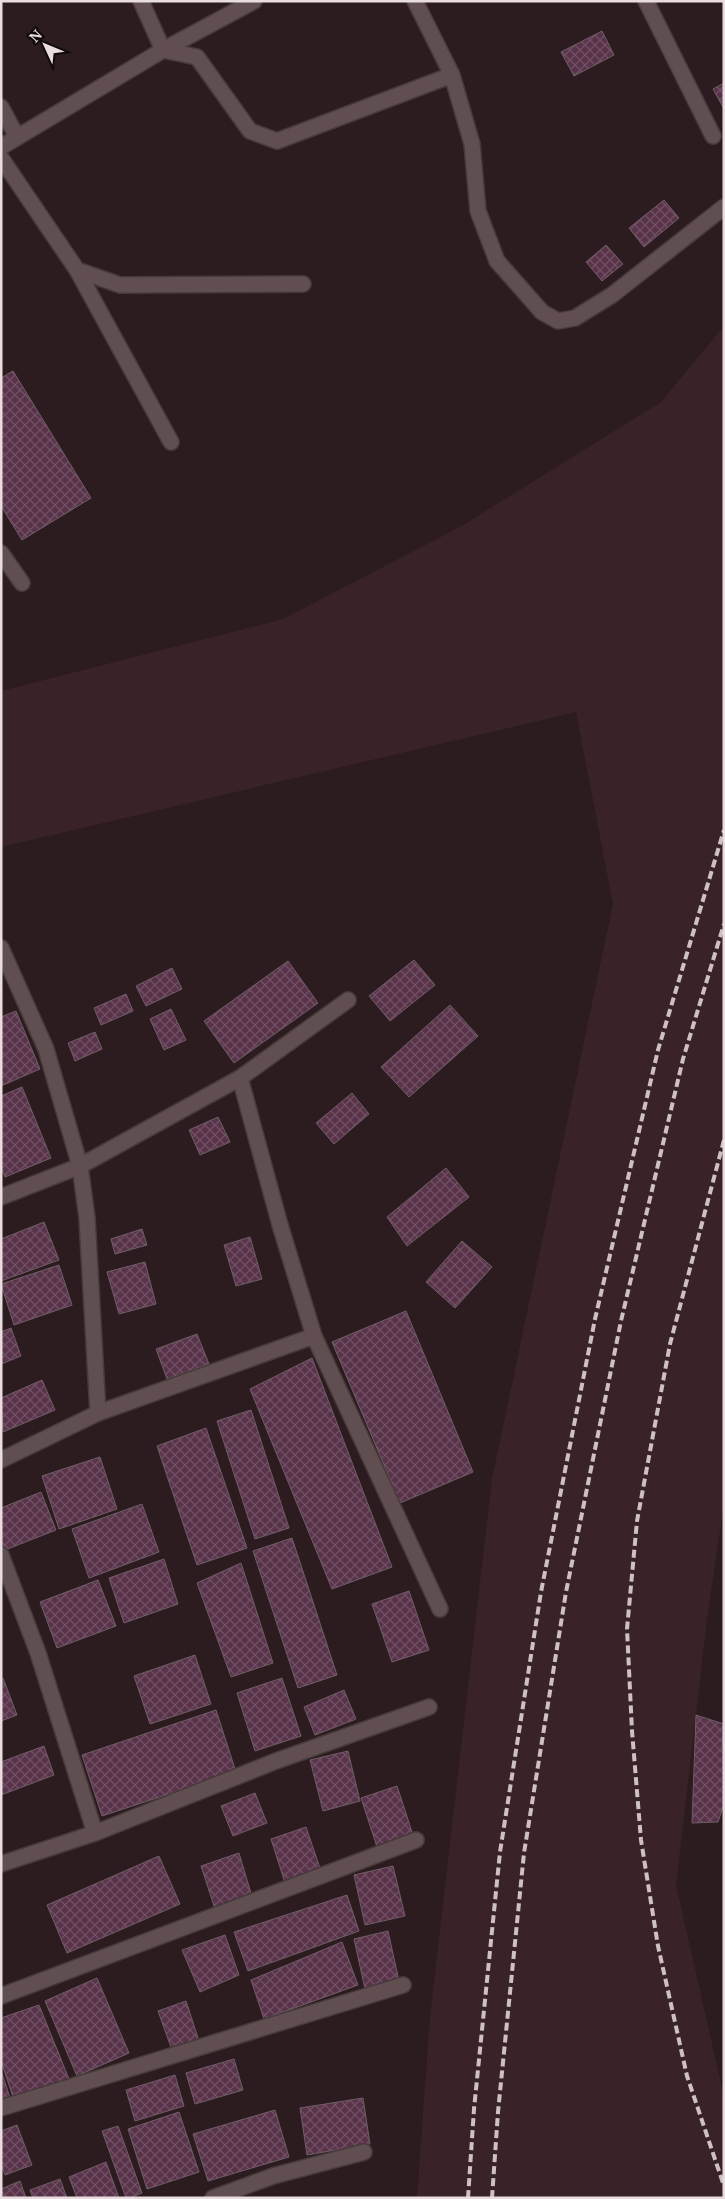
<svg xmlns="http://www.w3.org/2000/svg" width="725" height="2199" viewBox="0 0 725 2199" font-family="'Noto Serif',serif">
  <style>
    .built { fill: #3a2327 }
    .building { fill: url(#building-cross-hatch); stroke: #6f5e67 }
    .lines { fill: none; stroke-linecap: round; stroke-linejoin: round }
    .street-casing { stroke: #473a3c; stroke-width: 18 }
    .secondary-casing { stroke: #473a3c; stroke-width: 18 }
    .street { stroke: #604e50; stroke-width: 15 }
    .secondary { stroke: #604e50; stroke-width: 15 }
    .rail { stroke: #cec1c4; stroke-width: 4; stroke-dasharray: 8 4; stroke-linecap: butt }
  </style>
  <defs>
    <pattern id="building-cross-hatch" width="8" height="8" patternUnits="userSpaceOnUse" patternTransform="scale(1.25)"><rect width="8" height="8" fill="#59334a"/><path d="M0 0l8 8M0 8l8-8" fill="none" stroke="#715064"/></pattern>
  </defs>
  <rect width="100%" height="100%" fill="#2c1c1f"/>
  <path class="built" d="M 724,326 L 724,1503 L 707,1619 L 676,1885 L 724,2097 L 724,2198 L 417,2198 L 430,2017 L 492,1479 L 613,904 L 576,712 L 1,847 L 1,691 L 283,619 L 460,527 L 661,402 Z"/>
  <path class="building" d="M 602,31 L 614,55 L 574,76 L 561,52 Z
    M 724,83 L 724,109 L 713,89 Z
    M 664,200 L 679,218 L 644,247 L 629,228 Z
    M 606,245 L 623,264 L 602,281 L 586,262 Z
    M 13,371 L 91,498 L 22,540 L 1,506 L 1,378 Z
    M 414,960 L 435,985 L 390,1021 L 369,996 Z
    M 288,961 L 318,1003 L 234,1063 L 204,1021 Z
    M 172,968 L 182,989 L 146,1006 L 136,986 Z
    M 126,994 L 133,1011 L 101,1025 L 94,1008 Z
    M 450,1005 L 478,1036 L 409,1097 L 381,1067 Z
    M 171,1009 L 186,1040 L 164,1050 L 150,1019 Z
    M 16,1011 L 40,1069 L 1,1086 L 1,1017 Z
    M 95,1032 L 102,1049 L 75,1061 L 68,1043 Z
    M 22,1087 L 51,1158 L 5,1177 L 1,1167 L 1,1096 Z
    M 352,1093 L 369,1114 L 334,1144 L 316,1123 Z
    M 218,1117 L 230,1142 L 200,1155 L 189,1130 Z
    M 446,1168 L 469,1197 L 407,1246 L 387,1217 Z
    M 44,1222 L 59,1260 L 1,1281 L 1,1239 Z
    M 142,1229 L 147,1245 L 115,1254 L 111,1239 Z
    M 250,1237 L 262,1279 L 236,1286 L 224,1245 Z
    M 462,1241 L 492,1267 L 455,1308 L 426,1282 Z
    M 145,1262 L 156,1304 L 119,1314 L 107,1272 Z
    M 59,1265 L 72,1305 L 14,1325 L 1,1284 Z
    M 406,1311 L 473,1472 L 400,1503 L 332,1342 Z
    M 11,1328 L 21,1356 L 1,1364 L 1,1332 Z
    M 197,1334 L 209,1364 L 167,1379 L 156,1349 Z
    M 312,1358 L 392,1567 L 332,1589 L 250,1389 Z
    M 42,1380 L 55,1410 L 3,1432 L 1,1398 Z
    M 251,1410 L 289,1528 L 255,1539 L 217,1421 Z
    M 206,1428 L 247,1548 L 197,1565 L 157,1446 Z
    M 100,1457 L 117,1509 L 59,1529 L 42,1476 Z
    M 41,1492 L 56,1530 L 5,1550 L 1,1540 L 1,1508 Z
    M 142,1504 L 159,1552 L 89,1578 L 72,1529 Z
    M 292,1538 L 337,1675 L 298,1688 L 253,1551 Z
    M 164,1559 L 178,1604 L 124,1623 L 109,1578 Z
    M 241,1563 L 273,1663 L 231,1677 L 197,1583 Z
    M 98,1580 L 116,1626 L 57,1648 L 40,1602 Z
    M 409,1591 L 429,1650 L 392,1662 L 372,1604 Z
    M 195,1655 L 211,1704 L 150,1724 L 134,1676 Z
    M 1,1678 L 3,1678 L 17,1715 L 1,1721 Z
    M 282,1678 L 301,1736 L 255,1751 L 237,1693 Z
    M 344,1690 L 356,1719 L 315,1735 L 304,1707 Z
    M 216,1710 L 236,1772 L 102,1816 L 82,1755 Z
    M 696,1715 L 724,1724 L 722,1747 L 724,1750 L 724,1804 L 718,1822 L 692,1823 Z
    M 44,1746 L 54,1775 L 1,1795 L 1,1762 Z
    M 348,1751 L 360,1801 L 323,1811 L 310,1760 Z
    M 397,1786 L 413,1835 L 377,1847 L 361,1798 Z
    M 255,1793 L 267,1823 L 233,1836 L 221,1806 Z
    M 306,1827 L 322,1874 L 286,1886 L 271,1839 Z
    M 239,1853 L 253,1900 L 216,1912 L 201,1866 Z
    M 159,1856 L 180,1904 L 67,1953 L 47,1905 Z
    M 393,1866 L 405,1916 L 365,1925 L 354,1875 Z
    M 347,1895 L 359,1931 L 248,1971 L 234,1932 Z
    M 388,1931 L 399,1981 L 365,1989 L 354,1939 Z
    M 225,1935 L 239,1975 L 200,1992 L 182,1950 Z
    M 342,1942 L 358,1985 L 264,2019 L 251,1980 Z
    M 97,1978 L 129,2053 L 77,2076 L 45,2001 Z
    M 186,2001 L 199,2041 L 172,2050 L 158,2011 Z
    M 39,2005 L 69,2079 L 13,2097 L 1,2061 L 1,2018 Z
    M 234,2059 L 243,2090 L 195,2104 L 186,2073 Z
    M 1,2070 L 10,2098 L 1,2101 Z
    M 175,2075 L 184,2106 L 135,2121 L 126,2090 Z
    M 363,2098 L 370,2144 L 307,2155 L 300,2108 Z
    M 275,2110 L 289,2157 L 208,2181 L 193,2134 Z
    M 179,2112 L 199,2172 L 147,2189 L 128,2129 Z
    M 17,2125 L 32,2165 L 5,2175 L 1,2164 L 1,2131 Z
    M 118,2126 L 142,2193 L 130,2198 L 126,2198 L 102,2131 Z
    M 106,2162 L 119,2198 L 77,2198 L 69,2177 Z
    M 60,2179 L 67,2198 L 33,2198 L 30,2190 Z
    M 20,2181 L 26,2198 L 1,2198 L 1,2189 Z"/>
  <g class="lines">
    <g class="street-casing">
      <path id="street" d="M 141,1 L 163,50 L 197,57 L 250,131 L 277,141 L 452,75
        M 415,1 L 452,75 L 472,144 L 478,211 L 497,261 L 542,312 L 558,321 L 575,318 L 612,295 L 724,207
        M 646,1 L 713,136
        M 1,107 L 17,137
        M 1,147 L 163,50 L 254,1
        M 1,158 L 77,270 L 120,285 L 303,284
        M 77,270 L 171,442
        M 1,553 L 22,583
        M 348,1000 L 240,1078 L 280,1225 L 314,1336 L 440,1609
        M 1,1197 L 80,1166 L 240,1078
        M 98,1413 L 314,1336
        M 1,1555 L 38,1653 L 95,1833
        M 1,1864 L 95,1833 L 276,1761 L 429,1707
        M 1,1996 L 416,1840
        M 1,2108 L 403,1985
        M 213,2198 L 273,2176 L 364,2152"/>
    </g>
    <g class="secondary-casing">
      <path id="secondary" d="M 1,948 L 46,1049 L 80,1166 L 87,1218 L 98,1413 L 1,1460"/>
    </g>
    <use href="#street" class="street"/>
    <use href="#secondary" class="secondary"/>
    <path class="rail" d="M 724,1140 L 670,1344 L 637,1521 L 627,1629 L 632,1731 L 641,1840 L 658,1946 L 687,2076 L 724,2186
      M 468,2198 L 474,2109 L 500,1852 L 541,1592 L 595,1319 L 658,1050 L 724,830
      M 492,2198 L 498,2112 L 524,1853 L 566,1592 L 621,1321 L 683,1059 L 724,924"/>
  </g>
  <rect width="725" height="2199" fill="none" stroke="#e9dddf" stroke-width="5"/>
  <g transform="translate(45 45) rotate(314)" stroke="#10090a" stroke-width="4" paint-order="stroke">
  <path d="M0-4L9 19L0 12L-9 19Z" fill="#e9dddf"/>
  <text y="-8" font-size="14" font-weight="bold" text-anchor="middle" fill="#e9dddf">N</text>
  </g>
</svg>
